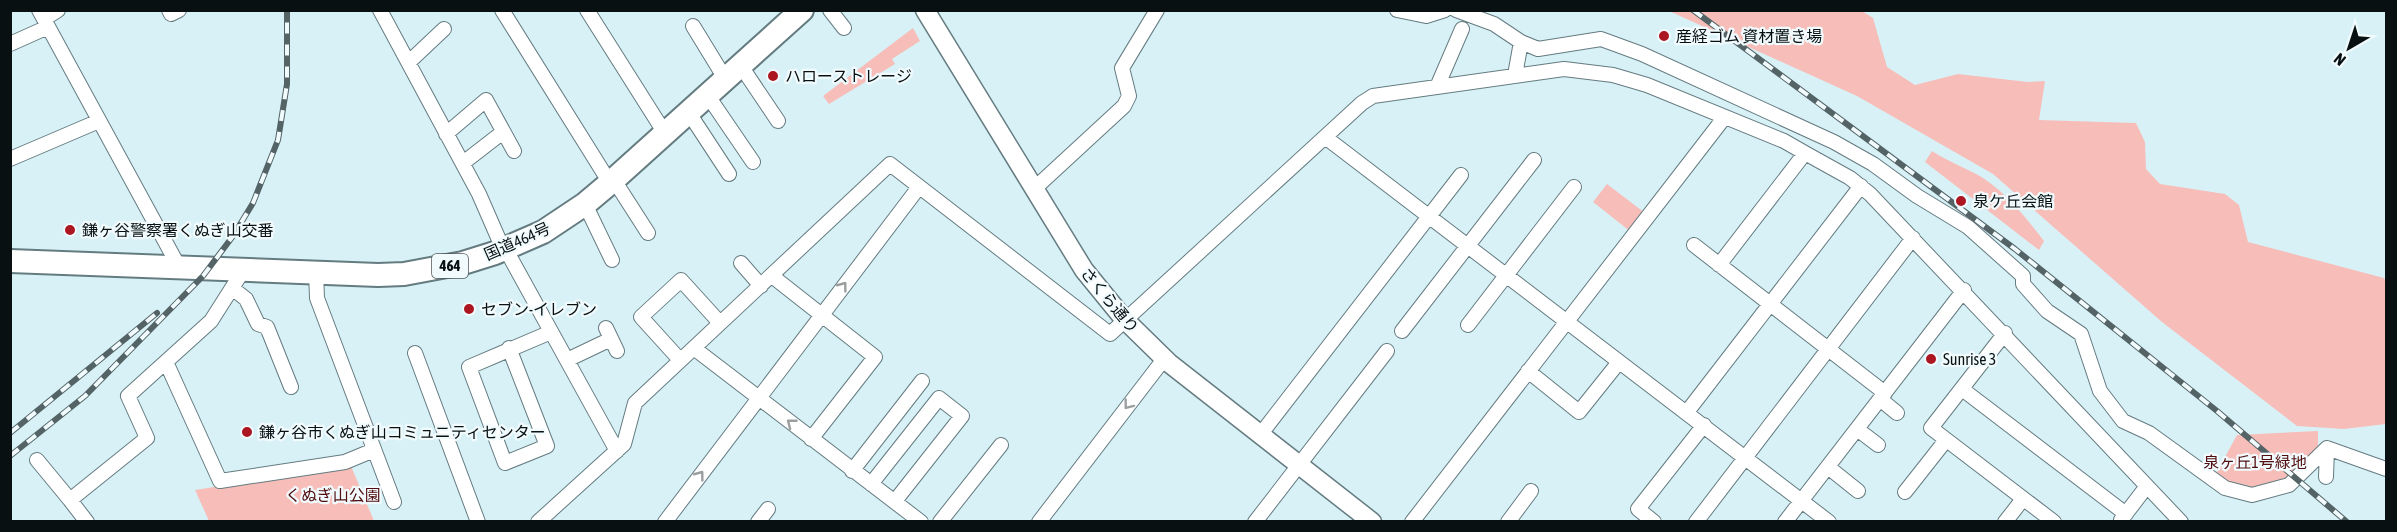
<svg xmlns="http://www.w3.org/2000/svg" width="2397" height="532" viewBox="0 0 2397 532" font-family="'Asap Condensed','Noto Sans JP',sans-serif">
  <style>
    .green { fill: #f7beb9 }
    .lines { fill: none; stroke-linecap: round; stroke-linejoin: round }
    .minor-casing { stroke: #647b80; stroke-width: 16 }
    .tertiary-casing { stroke: #647b80; stroke-width: 21 }
    .trunk-casing { stroke: #647b80; stroke-width: 26 }
    .minor { stroke: #fff; stroke-width: 14 }
    .tertiary { stroke: #fff; stroke-width: 18 }
    .trunk { stroke: #fff; stroke-width: 22 }
    .rail-casing { stroke: #546366; stroke-width: 6 }
    .rail { stroke: #f1fbfd; stroke-width: 4; stroke-dasharray: 11; stroke-linecap: butt }
    .oneway { stroke: #9c9fa0 }
    .poi-dot { fill: #ab1621; stroke: #f1fbfd; stroke-width: 2 }
    .labels { text-anchor: middle; stroke-width: 4.5; stroke-linejoin: round; paint-order: stroke }
    .shield { fill: #f1fbfd; stroke: #4e5658; stroke-width: 1.5 }
    .shield-label { font-size: 15px; font-weight: bold; fill: #081012 }
    .poi-label { font-size: 16px; fill: #081012; stroke: #f1fbfd; text-anchor: start }
    .street-label { font-size: 16px; fill: #081012; stroke: #f1fbfd }
    .park-label { font-size: 16px; fill: #510d0f; stroke: #f1fbfd }
  </style>
  <rect width="100%" height="100%" fill="#d8f1f7"/>
  <path class="green" d="M 1669,11 L 1862,11 L 1873,18 L 1887,67 L 1915,85 L 1958,74 L 2028,82 L 2045,81 L 2039,120 L 2136,123 L 2145,142 L 2146,169 L 2160,184 L 2225,194 L 2239,205 L 2248,242 L 2384,278 L 2386,282 L 2386,424 L 2344,429 L 2297,426 L 2162,322 L 1993,174 L 1857,96 Z
    M 913,28 L 920,41 L 892,59 L 895,64 L 829,104 L 823,96 Z
    M 1932,151 C 1950,163 1970,169 1986,180 C 2010,197 2026,218 2044,241 L 2039,250 L 1925,162 Z
    M 1607,184 L 1645,213 L 1631,232 L 1593,202 Z
    M 2318,431 L 2318,451 L 2284,483 L 2252,492 L 2214,477 L 2237,435 Z
    M 351,466 L 374,521 L 209,521 L 195,490 Z"/>
  <g class="lines">
    <g class="minor-casing">
      <path id="minor" d="M 39,10 L 179,267
        M 169,10 L 171,14 L 179,10
        M 380,10 L 479,194 L 503,249
        M 502,10 L 610,183
        M 587,10 L 666,135
        M 830,10 L 844,28
        M 1397,10 L 1426,16 L 1445,10
        M 1456,10 L 1494,24 L 1521,42 L 1538,49 L 1601,39 L 1642,54 L 1834,142 L 1873,164 L 1917,196 L 1968,227 L 2023,276 L 2023,284 L 2047,311 L 2081,334 L 2100,391 L 2123,421 L 2149,433 L 2225,488 L 2252,495 L 2289,485 L 2327,448 L 2386,469
        M 44,19 L 58,10
        M 693,26 L 726,80
        M 10,44 L 48,27
        M 409,62 L 444,29
        M 741,66 L 778,121
        M 1515,75 L 1521,42
        M 1437,87 L 1462,29
        M 708,96 L 753,162
        M 689,113 L 729,174
        M 446,134 L 486,100 L 514,151
        M 1325,137 L 1829,522
        M 10,159 L 99,121
        M 463,163 L 503,132
        M 614,180 L 648,233
        M 1034,189 L 1124,106 L 1129,96 L 1122,68 L 1157,10
        M 585,204 L 612,260
        M 1694,245 L 1885,393
        M 505,248 L 617,451
        M 741,263 L 761,286
        M 1719,265 L 1805,153 L 1850,178 L 1870,194 L 2181,522
        M 316,272 L 317,298 L 394,502
        M 772,276 L 875,357 L 811,439
        M 232,288 L 246,299 L 258,324 L 267,327 L 291,387
        M 1468,325 L 1574,187
        M 606,328 L 617,351
        M 1402,331 L 1534,160
        M 2005,333 L 1931,428 L 2054,522
        M 509,348 L 547,446 L 505,463 L 469,367 L 551,332
        M 695,349 L 921,522
        M 415,353 L 478,522
        M 567,360 L 611,339
        M 680,360 L 641,317 L 681,280 L 720,323
        M 166,362 L 220,481 L 345,462 L 374,450
        M 1528,371 L 1579,412 L 1619,362
        M 1962,389 L 2126,514
        M 1880,399 L 1897,413
        M 1687,412 L 1861,186
        M 1857,429 L 1878,445
        M 1260,435 L 1461,175
        M 37,460 L 70,500
        M 1828,467 L 1858,491
        M 852,471 L 922,381
        M 2326,477 L 2327,448
        M 871,484 L 939,398 L 962,416 L 895,501
        M 1905,492 L 1946,440
        M 2121,520 L 2147,486
        M 87,522 L 70,500 L 147,438 L 128,396 L 211,321 L 239,277 L 239,270
        M 538,522 L 624,444 L 635,403 L 890,164 L 1110,334 L 1362,103 L 1373,96 L 1564,69 L 1613,75 L 1647,85 L 1784,141 L 1805,153
        M 665,522 L 919,187
        M 758,522 L 768,509
        M 940,522 L 1001,445
        M 1039,522 L 1164,359
        M 1255,522 L 1387,351
        M 1412,522 L 1724,118
        M 1508,522 L 1531,491
        M 1654,522 L 1638,509 L 1704,425
        M 1696,522 L 1913,238
        M 1785,522 L 1964,290
        M 2005,522 L 2023,499"/>
    </g>
    <g class="tertiary-casing">
      <path id="tertiary" d="M 925,10 L 1084,270 L 1124,319 L 1169,363 L 1372,522"/>
    </g>
    <g class="trunk-casing">
      <path id="trunk" d="M 10,261 L 378,275 L 404,274 L 463,263 L 495,253 L 543,232 L 585,204 L 610,183 L 802,10"/>
    </g>
    <use href="#minor" class="minor"/>
    <use href="#tertiary" class="tertiary"/>
    <use href="#trunk" class="trunk"/>
    <g class="rail-casing">
      <path id="rail" d="M 1693,10 L 2015,249 L 2217,411 L 2347,522
        M 10,433 L 157,313
        M 10,456 L 85,396 L 203,276 L 233,236 L 253,203 L 278,140 L 287,84 L 287,10"/>
    </g>
    <use href="#rail" class="rail"/>
  </g>
  <defs><path id="oneway-chevron" d="M-2-3.5L2.5 0L-2 3.5" fill="none" stroke-width="1.6" stroke-linecap="round" stroke-linejoin="round" transform="scale(1.5)"/></defs>
  <g class="oneway">
    <use href="#oneway-chevron" transform="translate(843 286) rotate(-53)"/>
    <use href="#oneway-chevron" transform="translate(1128 405) rotate(128)"/>
    <use href="#oneway-chevron" transform="translate(791 423) rotate(-142)"/>
    <use href="#oneway-chevron" transform="translate(700 475) rotate(-53)"/>
  </g>
  <g class="poi-dot">
    <circle cx="1664" cy="36" r="6"/>
    <circle cx="773" cy="76" r="6"/>
    <circle cx="1961" cy="201" r="6"/>
    <circle cx="70" cy="230" r="6"/>
    <circle cx="469" cy="309" r="6"/>
    <circle cx="1931" cy="359" r="6"/>
    <circle cx="247" cy="432" r="6"/>
  </g>
  <g class="labels">
    <rect class="shield" x="432" y="254" width="36" height="24" rx="4.5"/>
    <g class="shield-label">
      <text x="450" y="271">464</text>
    </g>
    <g class="poi-label">
      <text x="1676" y="42">産経ゴム 資材置き場</text>
      <text x="785" y="82">ハローストレージ</text>
      <text x="1973" y="207">泉ケ丘会館</text>
      <text x="82" y="236">鎌ヶ谷警察署くぬぎ山交番</text>
      <text x="481" y="315">セブン-イレブン</text>
      <text x="1943" y="365">Sunrise 3</text>
      <text x="259" y="438">鎌ヶ谷市くぬぎ山コミュニティセンター</text>
    </g>
    <g class="street-label">
      <text transform="translate(517 241) rotate(-24)" y="6">国道464号</text>
      <text transform="translate(1110 300) rotate(50)" y="6">さくら通り</text>
    </g>
    <g class="park-label">
      <text x="2255" y="468">泉ヶ丘1号緑地</text>
      <text x="333" y="501">くぬぎ山公園</text>
    </g>
  </g>
  <rect width="2397" height="532" fill="none" stroke="#081012" stroke-width="24"/>
  <g transform="translate(2349 48) rotate(219)" stroke="#f1fbfd" stroke-width="4.5" paint-order="stroke">
  <path d="M0-4.5L10 22L0 15L-10 22Z" fill="#081012"/>
  <text y="-9" font-size="16" font-weight="bold" text-anchor="middle" fill="#081012">N</text>
  </g>
</svg>
